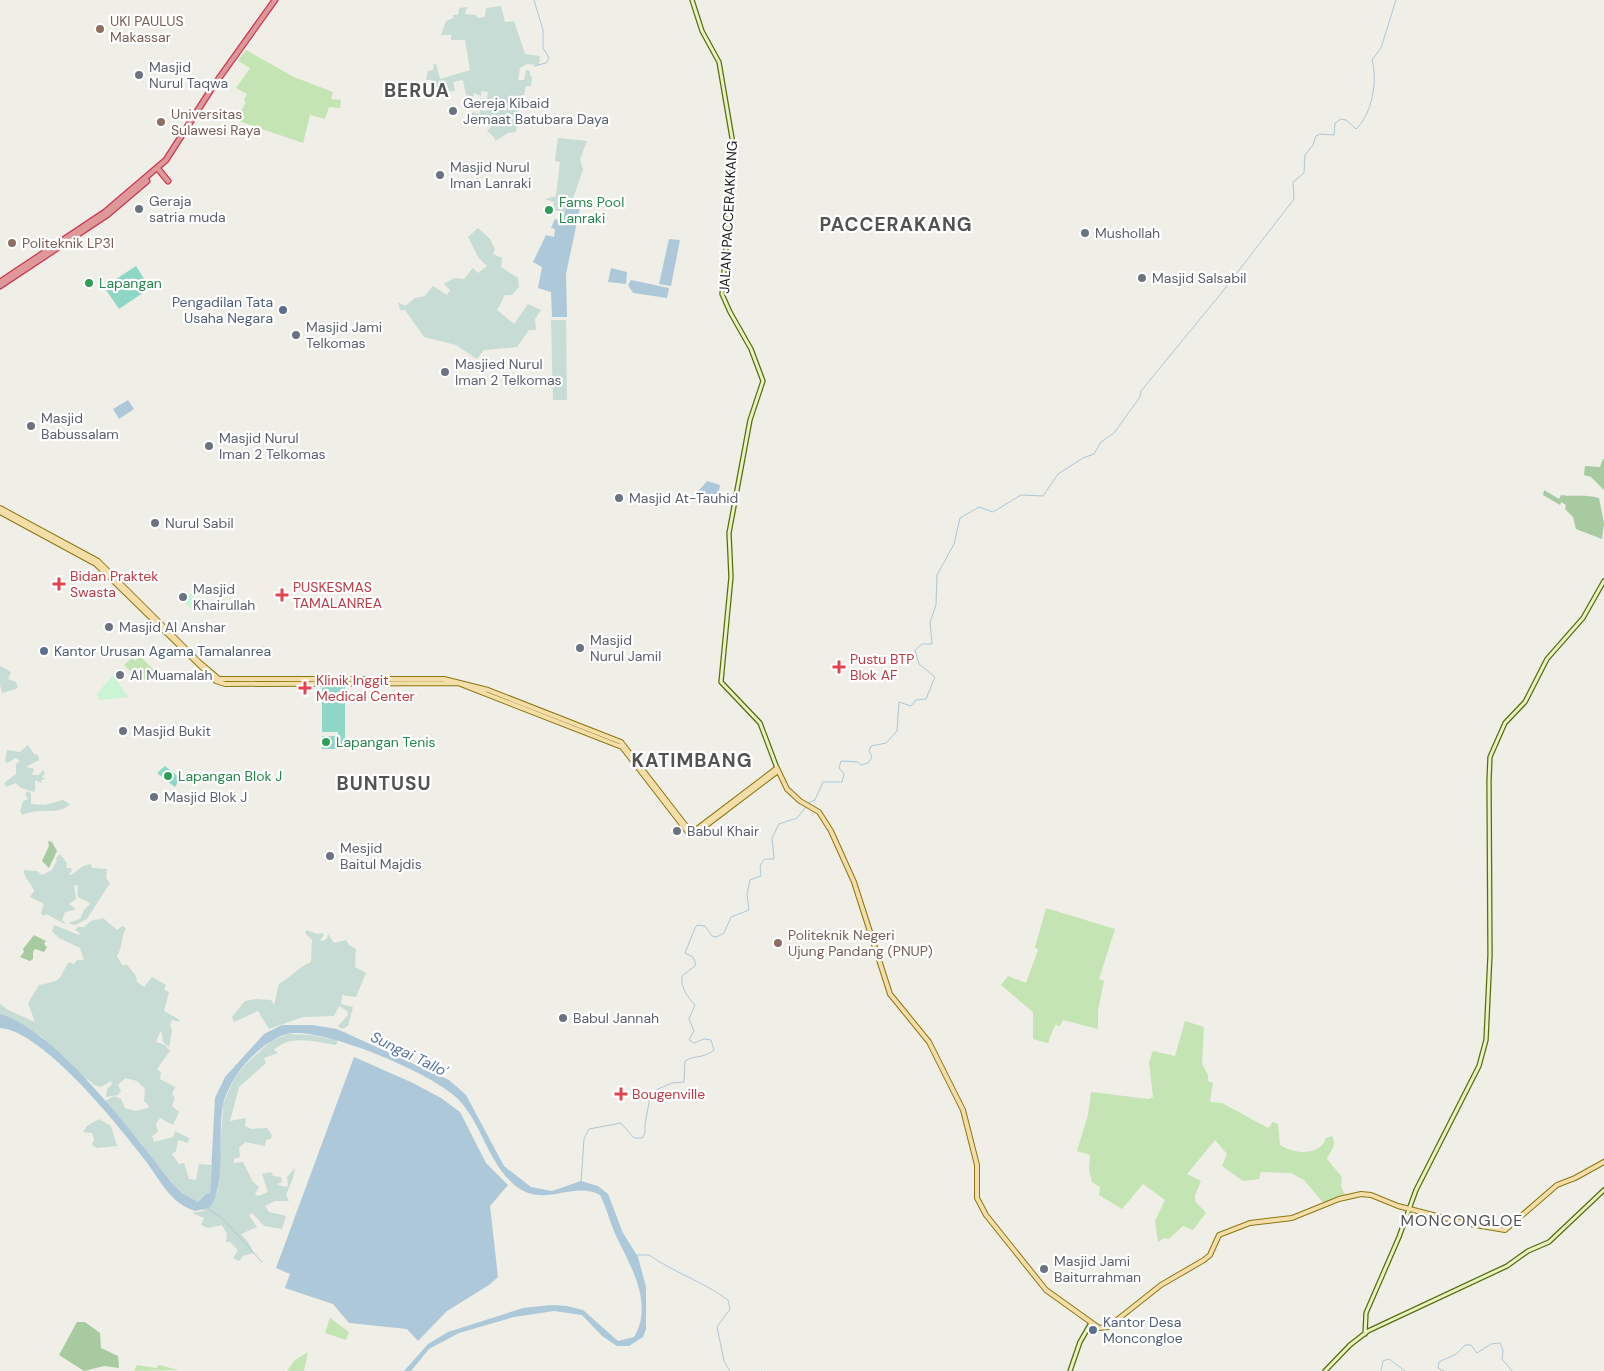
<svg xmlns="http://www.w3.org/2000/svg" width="1604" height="1371" viewBox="0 0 1604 1371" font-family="'DM Sans',sans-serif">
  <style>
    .grass { fill: #c4e4b3 }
    .forest { fill: #a7caa1 }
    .wetland { fill: #c6dcd5 }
    .park { fill: #caf4d3 }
    .pitch { fill: #8ed6c5 }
    .water { fill: #adc8d8 }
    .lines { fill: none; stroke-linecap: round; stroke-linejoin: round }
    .stream { stroke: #adc8d8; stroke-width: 1 }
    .secondary-casing { stroke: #556d11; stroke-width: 5.5 }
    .primary-casing { stroke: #8c7610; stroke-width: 6 }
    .highway-casing { stroke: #c93955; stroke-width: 7 }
    .secondary { stroke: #e9f3c1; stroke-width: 3 }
    .primary { stroke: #f3dea9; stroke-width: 4 }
    .highway { stroke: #de989a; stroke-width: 4.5 }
    .education-dot { fill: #8d6e63; stroke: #fff; stroke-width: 2 }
    .worship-dot { fill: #6b7280; stroke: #fff; stroke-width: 2 }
    .leisure-dot { fill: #2e9e5b; stroke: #fff; stroke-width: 2 }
    .service-dot { fill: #5c6f8a; stroke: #fff; stroke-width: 2 }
    .health-dot { fill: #e0444e; stroke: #fff; stroke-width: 2 }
    .labels { text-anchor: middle; stroke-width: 4.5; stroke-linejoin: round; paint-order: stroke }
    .education-label { font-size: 14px; fill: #785e54; stroke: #fff; text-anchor: start }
    .worship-label { font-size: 14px; fill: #5b616d; stroke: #fff; text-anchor: start }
    .leisure-label { font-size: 14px; fill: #27864d; stroke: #fff; text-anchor: start }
    .street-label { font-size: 14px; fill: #202020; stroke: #fff }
    .service-label { font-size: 14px; fill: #4e5e75; stroke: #fff; text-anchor: start }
    .health-label { font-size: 14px; fill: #be3a42; stroke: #fff; text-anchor: start }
    .water-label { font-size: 15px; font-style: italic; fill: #5672a6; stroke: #fff }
    .quarter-label { font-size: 16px; letter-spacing: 1px; fill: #535353; stroke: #fff }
    .district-label { font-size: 19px; font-weight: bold; letter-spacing: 1px; fill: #535353; stroke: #fff }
  </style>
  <rect width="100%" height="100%" fill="#efeee7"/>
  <path class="grass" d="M 246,50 L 294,77 L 333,92 L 331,99 L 341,100 L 340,108 L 329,107 L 325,119 L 310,115 L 303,143 L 236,120 L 246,102 L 244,100 L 247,94 L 236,88 L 250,68 L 238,61 Z
    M 139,655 L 154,670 L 142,682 L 124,665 L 132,658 L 135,661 Z
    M 1046,908 L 1115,929 L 1099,979 L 1104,981 L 1098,1010 L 1098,1029 L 1063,1020 L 1060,1026 L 1055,1025 L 1048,1043 L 1033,1039 L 1033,1012 L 1001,985 L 1008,976 L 1026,983 L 1038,950 L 1035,947 Z
    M 1185,1021 L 1204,1027 L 1202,1064 L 1208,1075 L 1208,1081 L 1213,1083 L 1210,1102 L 1222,1103 L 1268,1128 L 1273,1122 L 1278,1124 L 1280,1145 C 1293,1154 1320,1157 1326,1138 L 1332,1136 C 1337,1147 1331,1149 1327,1159 L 1342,1177 L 1341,1186 L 1346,1197 L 1326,1206 L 1304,1180 L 1291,1173 L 1261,1172 L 1259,1179 L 1243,1181 L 1222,1166 L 1227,1154 L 1215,1140 L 1187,1174 L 1201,1181 L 1195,1195 L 1195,1201 L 1206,1213 L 1193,1230 L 1183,1226 L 1169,1239 L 1164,1238 L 1158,1242 L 1155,1221 L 1165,1200 L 1143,1184 L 1122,1209 L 1099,1195 L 1100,1187 L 1092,1182 L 1089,1170 L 1090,1155 L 1077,1151 L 1088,1115 L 1091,1092 L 1149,1099 L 1153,1097 L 1149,1062 L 1153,1051 L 1175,1056 Z
    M 330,1318 L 349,1332 L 346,1340 L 325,1333 Z
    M 308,1352 L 304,1371 L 287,1371 L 295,1360 Z
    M 137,1365 L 156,1368 L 159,1365 L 178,1370 L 134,1371 Z"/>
  <path class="forest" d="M 1603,459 L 1604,459 L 1604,490 L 1591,477 L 1584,475 L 1585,466 L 1600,467 Z
    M 1544,490 L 1559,499 L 1561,495 C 1574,497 1586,494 1599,498 L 1604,523 L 1602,539 L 1576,529 L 1573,517 L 1565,509 L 1566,505 L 1561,502 L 1560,505 L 1543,495 Z
    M 48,841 L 52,842 L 57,851 L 49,868 L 42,861 L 49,846 Z
    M 34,935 L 46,941 L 44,944 L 47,947 L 44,952 L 35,949 L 33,952 L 33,959 L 30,961 L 20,957 L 24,952 L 23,949 Z
    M 77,1322 L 85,1322 L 100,1333 L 101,1348 L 118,1356 L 119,1368 L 104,1366 L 84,1371 L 59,1355 Z"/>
  <path class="wetland" d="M 501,6 L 505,22 L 514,21 L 525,54 L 540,56 L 539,65 L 527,64 L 520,68 L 518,80 L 524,80 L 526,70 L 530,71 L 530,76 L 532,76 L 531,86 L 526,86 L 524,95 L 521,95 L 516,132 L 508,133 L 495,141 L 495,138 L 487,131 L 491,127 L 489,124 L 486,126 L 481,121 L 475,126 L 470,122 L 472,112 L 479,114 L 480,110 L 487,111 L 487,105 L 477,105 L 480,98 L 487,99 L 488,92 L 481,91 L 481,96 L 474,93 L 473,98 L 466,95 L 463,80 L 453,82 L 455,91 L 443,92 L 442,89 L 431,90 L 431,80 L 426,80 L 428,71 L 433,70 L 434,64 L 436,64 L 440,79 L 470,70 L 465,40 L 451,40 L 451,35 L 441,35 L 446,21 L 453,18 L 453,15 L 458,15 L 459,8 L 467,7 L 465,14 L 476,15 L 477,18 L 485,17 L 486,8 Z
    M 558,138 L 587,141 L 580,159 L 583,170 L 570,207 L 566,207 L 565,212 L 552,210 L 554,202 L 545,199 L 556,196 L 560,162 L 555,161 Z
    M 478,228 L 490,239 L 495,249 L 493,254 L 502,258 L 501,267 L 518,278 L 519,287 L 512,295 L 505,295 L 497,310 L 514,324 L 528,304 L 541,310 L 535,319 L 536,330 L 529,330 L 517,347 L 484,350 L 477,359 L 456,345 L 424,337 L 405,310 L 400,310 L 398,302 L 405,306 L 415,298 L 425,296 L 433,286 L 447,295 L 450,290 L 444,284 L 454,278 L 464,279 L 473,268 L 478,273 L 487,266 L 478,257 L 468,237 Z
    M 551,320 L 566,320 L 567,400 L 553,400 Z
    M 0,666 L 11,672 L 8,679 L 16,682 L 18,688 L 2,693 L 0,685 Z
    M 28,745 L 34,754 L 38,755 L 39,760 L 26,767 L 34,769 L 32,774 L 34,775 L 39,775 L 43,770 L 45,773 L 42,777 L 46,779 L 41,780 L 42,783 L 35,780 L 35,792 L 21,788 L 16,783 L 6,787 L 4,783 L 16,774 L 16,764 L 20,761 L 16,758 L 7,763 L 5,762 L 7,750 L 20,752 Z
    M 27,791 L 31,793 L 31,804 L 45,805 L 63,800 L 70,804 C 60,816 37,807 23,815 L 20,812 L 23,801 L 28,799 L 25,794 Z
    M 60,854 L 67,863 L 66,868 L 71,868 L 72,871 L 69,874 L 71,875 L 83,866 L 91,864 L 92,868 L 107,869 L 106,878 L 110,883 L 87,919 L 75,925 L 68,923 L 80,919 L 84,910 L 90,904 C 80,895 76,903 78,886 L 74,885 L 76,899 L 69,904 L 75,908 L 74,910 L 65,912 L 62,920 L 67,925 L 46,914 L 43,916 L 41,913 L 44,904 L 30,897 L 34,891 C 32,883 23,878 24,870 L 37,871 L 42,875 L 52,870 L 57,860 L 56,858 Z
    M 103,918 L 117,930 L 122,926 L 126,928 C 121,936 123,947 117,956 L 122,965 L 127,965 L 136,976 L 137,982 L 144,987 L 152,977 L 166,985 L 164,990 L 169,992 L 164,1011 L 180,1020 L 179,1022 L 172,1020 L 170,1025 L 172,1030 L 169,1047 L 163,1042 L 162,1033 L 160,1032 L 156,1042 L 165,1045 L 170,1051 L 157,1069 L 161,1072 L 160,1079 L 175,1087 L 172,1094 L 175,1098 L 172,1106 L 179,1112 L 173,1125 L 160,1118 L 156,1124 L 158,1132 L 152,1136 L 154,1142 L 173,1137 L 175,1131 L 189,1138 L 188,1143 L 178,1140 L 176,1151 L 172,1154 L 179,1164 L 184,1163 L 189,1179 L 196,1180 L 199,1164 L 211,1165 L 210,1193 L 206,1194 L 198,1202 L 182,1193 L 173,1184 L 105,1101 L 114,1096 L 121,1099 L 125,1108 L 135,1111 L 148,1108 L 149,1106 L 144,1101 L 145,1089 L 137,1081 L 125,1078 L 118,1085 L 121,1091 L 118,1095 L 106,1097 L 107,1089 L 112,1084 L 111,1081 L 101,1087 L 94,1085 L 88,1079 L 85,1080 L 41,1036 L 0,1014 L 0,1004 L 8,1010 L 35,1022 L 28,1003 L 39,985 C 64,980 56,982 69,962 L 74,964 L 77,960 L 84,960 L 80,948 L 59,938 L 52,931 L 54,925 L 79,935 L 80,933 L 75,930 L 78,927 L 84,927 L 91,921 Z
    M 307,930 L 317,934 L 322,933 L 324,935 L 320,940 L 323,941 L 327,939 L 328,934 L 334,943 L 346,940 L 349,945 L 356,949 L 355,967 L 366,973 L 356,997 L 342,995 L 341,1004 L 353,1007 L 348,1026 L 342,1029 L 338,1026 L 348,1015 L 347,1011 L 339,1006 L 334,1016 L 303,1017 L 269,1029 L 258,1011 L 234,1022 L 232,1017 L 245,1001 L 256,999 L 271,1000 L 274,1005 L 279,984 C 291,977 299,967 311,962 L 312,940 L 305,933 Z
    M 288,1034 L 311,1035 L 338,1040 L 336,1045 C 316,1042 290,1034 274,1050 L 278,1053 L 264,1058 L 266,1063 L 239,1087 L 230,1121 L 246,1118 L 245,1126 L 252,1129 L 267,1128 L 272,1135 L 271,1139 L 266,1140 L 265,1146 L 245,1142 L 239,1148 L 240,1157 L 234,1159 L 234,1163 L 243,1162 L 253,1182 L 259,1187 L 255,1194 L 258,1196 L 268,1192 L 262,1174 L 271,1172 L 273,1176 L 281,1177 L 282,1182 L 277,1184 L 285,1187 L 288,1186 L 287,1177 L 295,1168 L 293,1178 L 286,1195 L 289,1201 L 275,1201 L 265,1206 L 269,1212 L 286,1216 L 282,1229 L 264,1226 L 252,1213 L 249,1215 L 257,1227 L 241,1234 L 248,1242 L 254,1253 L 243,1256 L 239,1261 L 233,1258 L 238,1250 L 230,1242 L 226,1242 L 227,1234 L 222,1225 L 208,1228 L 201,1225 L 204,1218 L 192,1213 L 203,1211 L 218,1191 L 223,1104 L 235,1077 L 246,1064 L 271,1041 Z
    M 99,1119 L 111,1126 L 117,1146 L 97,1148 L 92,1145 L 94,1139 L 92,1133 L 83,1132 L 87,1126 Z"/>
  <path class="park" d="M 176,594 L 194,594 L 193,611 Z
    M 113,675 L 128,697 L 100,700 L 97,694 Z"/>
  <path class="pitch" d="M 136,266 L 150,288 L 119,309 L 104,287 Z
    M 345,684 L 345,749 L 338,749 L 338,732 L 322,732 L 322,685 Z
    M 322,736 L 330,736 L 330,739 L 331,736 L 337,736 L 337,749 L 322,749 Z
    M 165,766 L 180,778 L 175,787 L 157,773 Z"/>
  <path class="water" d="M 566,207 L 580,208 L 566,274 L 567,317 L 552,317 L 551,292 L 538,288 L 542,267 L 533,262 L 546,235 L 554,237 L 555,229 L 551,228 L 555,219 L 563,221 Z
    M 669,239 L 680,240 L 671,286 L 659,284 Z
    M 611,268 L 627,272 L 626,284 L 608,282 Z
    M 631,280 L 669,288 L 667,298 L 633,293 L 628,285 Z
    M 128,400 L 134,409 L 119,419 L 113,409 Z
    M 707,481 L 720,485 L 717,502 L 690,501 Z
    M 0,1014 C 59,1032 133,1135 173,1184 L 182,1193 L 198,1202 L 206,1194 L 210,1193 L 215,1098 L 225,1077 L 264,1034 L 282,1025 L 312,1025 L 337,1029 L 449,1080 L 466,1095 L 504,1166 L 531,1187 L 552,1191 L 581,1181 L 598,1186 L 608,1194 L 623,1233 L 638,1257 L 646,1287 L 646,1329 L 643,1337 L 629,1346 L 617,1346 L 602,1336 L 582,1315 L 554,1311 L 514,1317 L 459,1333 L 429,1349 L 411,1371 L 404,1371 L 428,1344 L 448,1332 L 523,1308 L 551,1305 L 567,1306 L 583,1310 L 618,1341 L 634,1337 C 653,1306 633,1270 619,1242 C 611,1227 608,1211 600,1195 C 574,1181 547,1206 520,1189 C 488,1167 484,1126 458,1099 C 433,1074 322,1026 287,1034 C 268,1039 246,1060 235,1077 C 231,1084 225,1096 223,1104 C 217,1131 227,1188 209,1208 L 195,1211 C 170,1203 160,1180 145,1160 C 118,1125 43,1031 0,1028 Z
    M 354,1057 L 413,1083 L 441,1098 L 460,1112 L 486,1163 L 508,1185 L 490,1206 L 498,1277 L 489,1285 L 447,1311 L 418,1341 L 407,1329 L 349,1323 L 333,1304 L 285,1288 L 290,1274 L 276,1268 Z"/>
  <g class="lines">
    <path class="stream" d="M 534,0 L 543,30 L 543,48 L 549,58 L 546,63 L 534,66
      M 581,1182 L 584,1139 L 589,1129 L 621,1123 L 634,1138 L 642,1138 L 645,1133 L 645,1124 L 651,1092 L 672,1083 L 684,1082 L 685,1061 C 694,1055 703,1059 714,1050 L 711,1040 L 704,1039 L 694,1043 L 689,1040 L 694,1031 L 689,1019 L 695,1005 C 687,996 681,989 682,976 L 696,965 L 693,957 L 685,953 L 695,928 L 697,925 L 705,926 L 712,936 L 717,937 L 724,933 L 731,917 L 749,910 L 747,894 L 750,880 L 761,876 C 760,869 759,863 765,859 L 774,859 L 772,838 L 779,824 L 797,818 L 810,802 L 815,800 L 823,782 L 842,782 L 844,774 L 839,768 L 841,761 L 858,762 L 861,765 L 868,763 L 872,757 L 869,751 L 871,746 L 886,743 L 897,731 L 899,702 L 911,706 L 916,700 L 926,699 L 935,677 L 919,664 L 915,650 L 922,644 L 932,644 L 930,622 L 936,605 L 937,575 L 954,544 L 960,518 L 979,507 L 993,512 L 1021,495 L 1043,496 L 1058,474 L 1083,458 L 1094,454 L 1101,442 L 1114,433 L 1140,397 L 1141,391 L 1223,291 L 1294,199 L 1293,182 L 1304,173 L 1305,155 L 1313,145 L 1316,136 L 1320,134 L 1334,135 L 1335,123 L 1341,119 L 1346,120 L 1356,129 C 1372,114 1378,81 1372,60 L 1381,48 L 1396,0
      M 208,1209 L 222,1218 L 262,1262
      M 636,1255 L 649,1255 C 673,1272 704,1282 728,1300 L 730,1309 L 717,1327 L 724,1361 L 730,1371
      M 761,1371 L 762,1371
      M 1381,1371 L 1383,1361 L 1389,1359 L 1405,1371
      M 1444,1371 L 1438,1368 L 1439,1362 L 1456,1354 L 1465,1345 L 1471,1345 L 1477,1353 L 1491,1344 L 1500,1343 L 1503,1350 L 1502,1359 L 1512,1371"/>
    <g class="secondary-casing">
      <path id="secondary" d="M 692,0 L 702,31 L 719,62 L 732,138 L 732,180 L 722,294 L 730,312 L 751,349 L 763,381 L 750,420 L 729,533 L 731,577 L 721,682 L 760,723 L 777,768
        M 1365,1334 L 1366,1313 L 1399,1237 L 1416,1190 L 1479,1066 L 1486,1040 L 1490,955 L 1489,781 L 1490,757 L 1505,723 L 1525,702 L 1547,659 L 1583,618 L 1604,581
        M 1070,1371 L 1080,1342 L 1091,1323
        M 1325,1371 L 1350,1345 L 1368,1331 L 1507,1266 L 1528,1251 L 1549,1242 L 1604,1190"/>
    </g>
    <g class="primary-casing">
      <path id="primary" d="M 0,508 L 98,561 L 199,662 L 219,679 L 444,679 L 488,690 L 621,742 L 693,835
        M 0,512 L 96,564 L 216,681 L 225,684 L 458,683 L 622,747 L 690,835
        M 704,827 L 778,771
        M 689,835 L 777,768 L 787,789 L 800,801 L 819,812 L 831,831 L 854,882 L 890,994 L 929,1042 L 963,1110 L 977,1165 L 977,1198 L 986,1215 L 1046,1290 L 1099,1328 L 1108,1327 L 1161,1285 L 1204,1260 L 1210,1255 L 1219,1235 L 1250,1223 L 1292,1218 L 1339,1199 L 1361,1194 L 1371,1195 L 1398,1206 L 1464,1223 L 1505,1230 L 1557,1185 L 1575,1178 L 1604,1162"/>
    </g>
    <g class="highway-casing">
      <path id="highway" d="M 159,170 L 168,181
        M 0,282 L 105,212 L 166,160 L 212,88 L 275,0
        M 0,286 L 107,215 L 147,181"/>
    </g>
    <use href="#secondary" class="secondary"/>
    <use href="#primary" class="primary"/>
    <use href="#highway" class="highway"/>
  </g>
  <g class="education-dot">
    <circle cx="100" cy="29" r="5"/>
    <circle cx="161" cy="122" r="5"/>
    <circle cx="12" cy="243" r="5"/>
    <circle cx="778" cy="943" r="5"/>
  </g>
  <g class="worship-dot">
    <circle cx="139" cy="75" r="5"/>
    <circle cx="453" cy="111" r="5"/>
    <circle cx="440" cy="175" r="5"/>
    <circle cx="139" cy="209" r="5"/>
    <circle cx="1085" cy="233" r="5"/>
    <circle cx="1142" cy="278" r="5"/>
    <circle cx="296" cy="335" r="5"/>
    <circle cx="445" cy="372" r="5"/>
    <circle cx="31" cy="426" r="5"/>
    <circle cx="209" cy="446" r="5"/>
    <circle cx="619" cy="498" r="5"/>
    <circle cx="155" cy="523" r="5"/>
    <circle cx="183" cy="597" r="5"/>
    <circle cx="109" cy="627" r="5"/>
    <circle cx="580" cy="648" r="5"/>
    <circle cx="120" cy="675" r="5"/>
    <circle cx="123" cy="731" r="5"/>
    <circle cx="154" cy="797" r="5"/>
    <circle cx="677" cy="831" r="5"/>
    <circle cx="330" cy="856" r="5"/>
    <circle cx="563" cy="1018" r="5"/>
    <circle cx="1044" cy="1269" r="5"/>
  </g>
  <g class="leisure-dot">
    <circle cx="549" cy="210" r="5"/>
    <circle cx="89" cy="283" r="5"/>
    <circle cx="326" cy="742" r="5"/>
    <circle cx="168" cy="776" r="5"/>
  </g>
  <g class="service-dot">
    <circle cx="283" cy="310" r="5"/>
    <circle cx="44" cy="651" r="5"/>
    <circle cx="1093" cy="1330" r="5"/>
  </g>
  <g class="health-dot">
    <path d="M56.5 576.5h5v5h5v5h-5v5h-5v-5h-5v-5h5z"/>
    <path d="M279.5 587.5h5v5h5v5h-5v5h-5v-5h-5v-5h5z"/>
    <path d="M836.5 659.5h5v5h5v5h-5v5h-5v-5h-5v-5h5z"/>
    <path d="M302.5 680.5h5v5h5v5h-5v5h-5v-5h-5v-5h5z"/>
    <path d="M618.5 1086.5h5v5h5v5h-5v5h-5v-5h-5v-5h5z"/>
  </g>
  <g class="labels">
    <g class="education-label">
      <text x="110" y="26">UKI PAULUS<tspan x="110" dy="16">Makassar</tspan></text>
      <text x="171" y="119">Universitas<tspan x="171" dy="16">Sulawesi Raya</tspan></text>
      <text x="22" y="248">Politeknik LP3I</text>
      <text x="788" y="940">Politeknik Negeri<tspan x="788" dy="16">Ujung Pandang (PNUP)</tspan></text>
    </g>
    <g class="worship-label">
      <text x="149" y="72">Masjid<tspan x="149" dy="16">Nurul Taqwa</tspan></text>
      <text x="463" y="108">Gereja Kibaid<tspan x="463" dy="16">Jemaat Batubara Daya</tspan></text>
      <text x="450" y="172">Masjid Nurul<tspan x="450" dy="16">Iman Lanraki</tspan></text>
      <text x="149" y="206">Geraja<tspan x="149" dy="16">satria muda</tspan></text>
      <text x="1095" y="238">Mushollah</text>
      <text x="1152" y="283">Masjid Salsabil</text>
      <text x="306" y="332">Masjid Jami<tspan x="306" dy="16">Telkomas</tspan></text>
      <text x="455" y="369">Masjied Nurul<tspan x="455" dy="16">Iman 2 Telkomas</tspan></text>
      <text x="41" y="423">Masjid<tspan x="41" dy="16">Babussalam</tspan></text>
      <text x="219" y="443">Masjid Nurul<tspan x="219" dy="16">Iman 2 Telkomas</tspan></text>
      <text x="629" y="503">Masjid At-Tauhid</text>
      <text x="165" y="528">Nurul Sabil</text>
      <text x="193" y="594">Masjid<tspan x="193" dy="16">Khairullah</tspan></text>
      <text x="119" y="632">Masjid Al Anshar</text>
      <text x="590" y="645">Masjid<tspan x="590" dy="16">Nurul Jamil</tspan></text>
      <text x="130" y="680">Al Muamalah</text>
      <text x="133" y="736">Masjid Bukit</text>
      <text x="164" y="802">Masjid Blok J</text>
      <text x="687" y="836">Babul Khair</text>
      <text x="340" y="853">Mesjid<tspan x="340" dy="16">Baitul Majdis</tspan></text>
      <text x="573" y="1023">Babul Jannah</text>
      <text x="1054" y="1266">Masjid Jami<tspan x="1054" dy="16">Baiturrahman</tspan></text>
    </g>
    <g class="leisure-label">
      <text x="559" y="207">Fams Pool<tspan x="559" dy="16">Lanraki</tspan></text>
      <text x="99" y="288">Lapangan</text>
      <text x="336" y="747">Lapangan Tenis</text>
      <text x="178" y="781">Lapangan Blok J</text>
    </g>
    <g class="street-label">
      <text transform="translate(728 217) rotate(-87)" y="5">JALAN PACCERAKKANG</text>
    </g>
    <g class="service-label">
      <text x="273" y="307" text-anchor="end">Pengadilan Tata<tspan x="273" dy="16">Usaha Negara</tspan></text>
      <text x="54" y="656">Kantor Urusan Agama Tamalanrea</text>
      <text x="1103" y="1327">Kantor Desa<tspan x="1103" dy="16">Moncongloe</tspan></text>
    </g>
    <g class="health-label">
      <text x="70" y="581">Bidan Praktek<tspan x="70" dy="16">Swasta</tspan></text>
      <text x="293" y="592">PUSKESMAS<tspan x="293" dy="16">TAMALANREA</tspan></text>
      <text x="850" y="664">Pustu BTP<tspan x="850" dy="16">Blok AF</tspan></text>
      <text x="316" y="685">Klinik Inggit<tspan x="316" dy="16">Medical Center</tspan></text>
      <text x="632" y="1099">Bougenville</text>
    </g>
    <g class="water-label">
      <text transform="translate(409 1054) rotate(26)" y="5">Sungai Tallo'</text>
    </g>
    <g class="quarter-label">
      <text x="1462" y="1226">MONCONGLOE</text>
    </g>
    <g class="district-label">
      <text x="417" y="97">BERUA</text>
      <text x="896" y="231">PACCERAKANG</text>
      <text x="692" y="767">KATIMBANG</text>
      <text x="384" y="790">BUNTUSU</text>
    </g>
  </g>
</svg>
